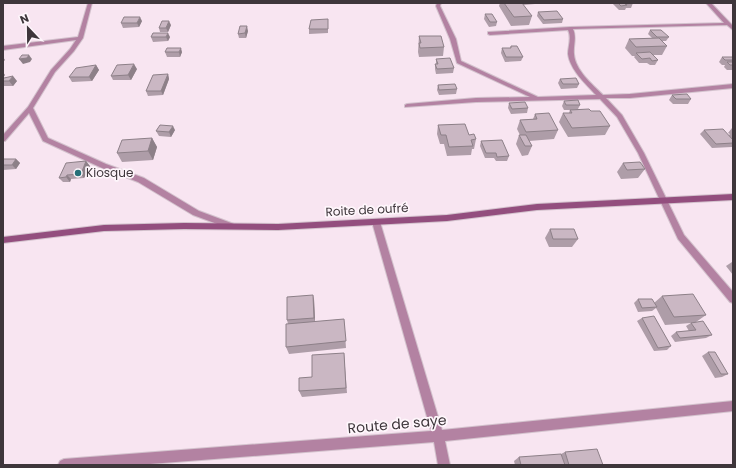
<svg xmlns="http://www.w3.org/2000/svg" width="736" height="468" viewBox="0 0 736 468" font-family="Poppins,sans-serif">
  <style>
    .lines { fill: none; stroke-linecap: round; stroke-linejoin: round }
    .street-casing { stroke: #d3c2cd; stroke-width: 2 }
    .secondary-casing { stroke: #d3c2cd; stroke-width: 2 }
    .street { fill: #b382a2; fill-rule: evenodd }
    .secondary { fill: #934e7e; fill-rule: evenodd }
    .wall { fill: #ae9da8 }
    .shaded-wall { fill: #8d8088 }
    .building { fill: #cab7c3; stroke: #8d8088 }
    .poi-dot { fill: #256f78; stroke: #fef6fb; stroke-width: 1.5 }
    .labels { text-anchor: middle; stroke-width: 3.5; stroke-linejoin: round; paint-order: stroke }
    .poi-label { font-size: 12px; fill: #3e363b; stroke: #fef6fb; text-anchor: start }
    .street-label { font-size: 12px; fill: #3e363b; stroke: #fef6fb }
    .near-street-label { font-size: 14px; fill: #3e363b; stroke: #fef6fb }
  </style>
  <rect width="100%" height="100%" fill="#f8e5f1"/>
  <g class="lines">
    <g class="street-casing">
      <path id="street" d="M 88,3 L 92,3 L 83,38 L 74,51 L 55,72 L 33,108 L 48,138 L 106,164 L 144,178 L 199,211 L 234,224 L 235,226 L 234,228 L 228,228 L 193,215 L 138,182 L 102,168 L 43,141 L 29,113 L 5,141 L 3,141 L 3,135 L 28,107 L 51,70 L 70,49 L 76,40 L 3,50 L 3,46 L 78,37 Z
        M 437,3 L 441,3 L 440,6 L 456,39 L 461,61 L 538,97 L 596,95 C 586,84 570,70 568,54 C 568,46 572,38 568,30 L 490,35 L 488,34 L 488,32 L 570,27 L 724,23 L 706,3 L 711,3 L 733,26 L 733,30 L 727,25 L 573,29 C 577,38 573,45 574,54 C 575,70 592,84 603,95 L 630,94 L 733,84 L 733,88 L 630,98 L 606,98 L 622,115 L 644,153 L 684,235 L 733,292 L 733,303 L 730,302 L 678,239 L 638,153 L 617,117 L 600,99 L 476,102 L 405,107 L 405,105 L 407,104 L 476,98 L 530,97 L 457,63 L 450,39 L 436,6 Z
        M 376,219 L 380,222 L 442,430 L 733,401 L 733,411 L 445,441 L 450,465 L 438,465 L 434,442 L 137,465 L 58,465 L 60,461 L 64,459 L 431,431 L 372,222 Z"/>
    </g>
    <g class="secondary-casing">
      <path id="secondary" d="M 733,194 L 733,200 L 537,210 L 447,221 L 278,230 L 184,229 L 104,231 L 3,243 L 3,237 L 104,225 L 184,223 L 278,224 L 447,215 L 537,204 Z"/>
    </g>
    <use href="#street" class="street"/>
    <use href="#secondary" class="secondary"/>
  </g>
  <path class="wall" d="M 500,3 L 535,3 L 535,4 L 523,5 L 532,16 L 529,25 L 511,26 L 499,6 Z
    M 612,3 L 633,3 L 631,8 L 626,8 L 625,10 L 619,10 Z
    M 538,12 L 563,19 L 562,23 L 543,24 L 537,16 Z
    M 485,14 L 497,22 L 496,26 L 489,27 L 484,19 Z
    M 328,19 L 328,33 L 309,34 L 309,29 Z
    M 142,21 L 139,27 L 123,28 L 121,23 Z
    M 171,25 L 168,32 L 160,32 L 159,28 Z
    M 650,30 L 669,37 L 666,41 L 662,41 L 667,46 L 662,55 L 653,55 L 658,60 L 655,65 L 650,65 L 647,63 L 639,63 L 634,57 L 635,56 L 632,56 L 625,48 L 629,39 L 652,38 L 648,34 Z
    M 248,31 L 246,38 L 239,38 L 238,34 Z
    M 153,33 L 170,37 L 168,41 L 153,42 L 151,37 Z
    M 419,36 L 444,47 L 443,56 L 419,57 L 418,52 Z
    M 511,46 L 523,57 L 521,61 L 505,62 L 501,53 L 502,48 L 510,48 Z
    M 165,52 L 182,52 L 180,57 L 167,57 Z
    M 722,57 L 733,57 L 733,70 L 727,70 L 724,67 L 725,65 L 722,65 L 719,62 Z
    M 436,59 L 454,68 L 453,73 L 436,74 L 435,69 L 435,64 L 436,64 Z
    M 96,65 L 99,70 L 92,81 L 72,82 L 69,77 Z
    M 137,69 L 131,80 L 113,80 L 111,76 Z
    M 168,74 L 169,79 L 163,95 L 148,96 L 146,91 Z
    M 3,79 L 17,81 L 13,86 L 4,86 L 3,84 Z
    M 560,79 L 579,84 L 577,88 L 561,89 L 558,83 Z
    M 438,85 L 457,89 L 456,94 L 439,95 L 437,90 Z
    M 672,95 L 691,99 L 688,104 L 673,104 L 669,100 Z
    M 564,101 L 580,105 L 578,109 L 591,111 L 610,126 L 605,135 L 568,137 L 559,122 L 563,113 L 569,113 L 570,110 L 564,110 L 562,106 Z
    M 509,103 L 528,108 L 527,113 L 511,114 L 508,108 Z
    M 535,114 L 558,130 L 554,139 L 529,141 L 532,146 L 528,155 L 522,156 L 516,144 L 519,135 L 520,135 L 517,129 L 520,120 L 533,119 Z
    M 438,125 L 469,135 L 476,139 L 474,149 L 472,149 L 471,155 L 447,156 L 444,144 L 440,144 L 437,134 Z
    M 732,128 L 733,128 L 733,146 L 732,147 L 712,148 L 700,134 L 704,130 L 729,135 L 730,134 L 728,133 Z
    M 175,130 L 171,137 L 159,136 L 156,131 Z
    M 152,138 L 157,147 L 153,160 L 122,162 L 117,153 Z
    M 481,141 L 509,156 L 507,161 L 496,161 L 494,158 L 485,158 L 480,146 Z
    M 3,159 L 16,159 L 20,163 L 16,169 L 3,170 Z
    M 623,163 L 645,169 L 638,178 L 621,179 L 617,172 Z
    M 90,166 L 84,178 L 71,179 L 70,182 L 63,182 L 59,178 Z
    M 550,229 L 578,239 L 572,247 L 549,247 L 545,238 Z
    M 733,261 L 733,275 L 726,266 L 732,262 Z
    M 662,296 L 706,315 L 696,322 L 712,335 L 706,338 L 675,342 L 671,336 L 676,332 L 689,331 L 686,326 L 691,323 L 665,325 L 656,308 L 652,311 L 638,312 L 634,303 L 638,299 L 654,303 Z
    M 314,299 L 315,322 L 344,319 L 346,348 L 289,354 L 286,347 L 288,324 L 287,320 Z
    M 642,318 L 671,346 L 667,350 L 654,351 L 637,321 Z
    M 708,352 L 728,374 L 722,377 L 715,378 L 702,356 Z
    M 344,353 L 347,393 L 302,397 L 299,391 L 312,377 Z
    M 565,452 L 603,465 L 565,465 L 561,454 Z
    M 519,457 L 565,465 L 515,465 L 514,461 Z"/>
  <path class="shaded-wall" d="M 140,17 L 142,21 L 139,27 L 137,23 Z
    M 169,21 L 171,25 L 168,32 L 166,28 Z
    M 247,26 L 248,31 L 246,38 L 245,33 Z
    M 168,33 L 170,37 L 168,41 L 166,37 Z
    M 181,48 L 182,52 L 180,57 L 179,52 Z
    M 29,55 L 32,59 L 30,62 L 23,64 L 19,59 Z
    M 3,57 L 5,60 L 3,62 Z
    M 134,64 L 137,69 L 131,80 L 128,75 Z
    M 96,65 L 99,70 L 92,81 L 89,77 Z
    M 3,72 L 5,75 L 3,78 Z
    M 168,74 L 169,79 L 163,95 L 161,91 Z
    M 13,76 L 17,81 L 13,86 L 9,81 Z
    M 173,126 L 175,130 L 171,137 L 169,132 Z
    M 152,138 L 157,147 L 153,160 L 148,151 Z
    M 16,159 L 20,163 L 16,169 L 12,165 Z
    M 86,161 L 90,166 L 84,178 L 81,174 Z
    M 67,175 L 71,179 L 70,182 L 66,177 Z
    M 313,295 L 314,299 L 315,322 L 314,318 Z"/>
  <path class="building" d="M 504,3 L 522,3 L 532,16 L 514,17 Z
    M 618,3 L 633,3 L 625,4 L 627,5 L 621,6 Z
    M 557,11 L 563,19 L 544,20 L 538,12 Z
    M 485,14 L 492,14 L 497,22 L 490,22 Z
    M 124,17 L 140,17 L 137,23 L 121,23 Z
    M 328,19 L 328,29 L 309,29 L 311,20 Z
    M 162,21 L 169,21 L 166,28 L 159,28 Z
    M 240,26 L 247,26 L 245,33 L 238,34 Z
    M 650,30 L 661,30 L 669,37 L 657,37 Z
    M 153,33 L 168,33 L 166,37 L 151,37 Z
    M 419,36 L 441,36 L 444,47 L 420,48 L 419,43 L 421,43 Z
    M 659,38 L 667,46 L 636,47 L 629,39 Z
    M 511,46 L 517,46 L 523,57 L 506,57 L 502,48 L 511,48 Z
    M 167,48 L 181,48 L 179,52 L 165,52 Z
    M 650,52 L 658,60 L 652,61 L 650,58 L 642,59 L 636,53 Z
    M 22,55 L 29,55 L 27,58 L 19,59 Z
    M 722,57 L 733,57 L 733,60 L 725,60 Z
    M 450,58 L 454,68 L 437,69 L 435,64 L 438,64 L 436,59 Z
    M 727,62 L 733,62 L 733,65 L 730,65 Z
    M 134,64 L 128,75 L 111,76 L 117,65 Z
    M 96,65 L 89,77 L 69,77 L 76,68 Z
    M 168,74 L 161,91 L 146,91 L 153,75 Z
    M 13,76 L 9,81 L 3,81 L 3,79 L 4,78 Z
    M 576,78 L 579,84 L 563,84 L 560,79 Z
    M 455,84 L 457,89 L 439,90 L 438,85 Z
    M 687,94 L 691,99 L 676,99 L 672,95 Z
    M 578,100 L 580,105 L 566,105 L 564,101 Z
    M 525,102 L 528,108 L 512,109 L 509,103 Z
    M 589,109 L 591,111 L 600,111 L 610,126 L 572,128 L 563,113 L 572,113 L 570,110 Z
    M 549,113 L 558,130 L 526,132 L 520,120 L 537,119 L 535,114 Z
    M 465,124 L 469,135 L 474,134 L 476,139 L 471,140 L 473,146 L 449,147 L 446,135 L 441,135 L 438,125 Z
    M 160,125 L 173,126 L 169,132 L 156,131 Z
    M 723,129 L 733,140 L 733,143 L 716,144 L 704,130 Z
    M 519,135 L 526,135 L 532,146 L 525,146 Z
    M 152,138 L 148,151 L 117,153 L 122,140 Z
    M 502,140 L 509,156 L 497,157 L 496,153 L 486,153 L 481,141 Z
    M 3,159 L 16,159 L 12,165 L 3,165 Z
    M 86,161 L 81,174 L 67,175 L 66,177 L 59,178 L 66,163 Z
    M 640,162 L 645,169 L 627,170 L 623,163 Z
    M 550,229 L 574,229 L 578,239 L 553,239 Z
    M 693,294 L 706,315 L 674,317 L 662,296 Z
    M 313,295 L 314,318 L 287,320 L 287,297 Z
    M 638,299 L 652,299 L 657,307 L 642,308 Z
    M 654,316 L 671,346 L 658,348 L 642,318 Z
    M 344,319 L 346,341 L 286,347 L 286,324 Z
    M 703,321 L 712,335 L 680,338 L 676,332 L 696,330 L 691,323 Z
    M 708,352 L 715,352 L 728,374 L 721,374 Z
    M 344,353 L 346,388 L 299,391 L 299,378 L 312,377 L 312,355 Z
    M 597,449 L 603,465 L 569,465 L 565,452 Z
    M 561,454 L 565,465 L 521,465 L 519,457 Z"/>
  <circle class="poi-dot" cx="78" cy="173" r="4"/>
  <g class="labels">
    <g class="poi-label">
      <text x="86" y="177">Kiosque</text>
    </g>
    <g class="street-label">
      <text transform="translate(367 210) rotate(-3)" y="4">Roite de oufré</text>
    </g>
    <g class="near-street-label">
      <text transform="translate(397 424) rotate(-5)" y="5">Route de saye</text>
    </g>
  </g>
  <rect width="736" height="468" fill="none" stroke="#3e363b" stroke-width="8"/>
  <g transform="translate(28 28) rotate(338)" stroke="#fef6fb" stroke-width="3" paint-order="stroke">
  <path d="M0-3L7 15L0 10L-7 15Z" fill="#3e363b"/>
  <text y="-6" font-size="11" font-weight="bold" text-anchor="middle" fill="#3e363b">N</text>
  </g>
</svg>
